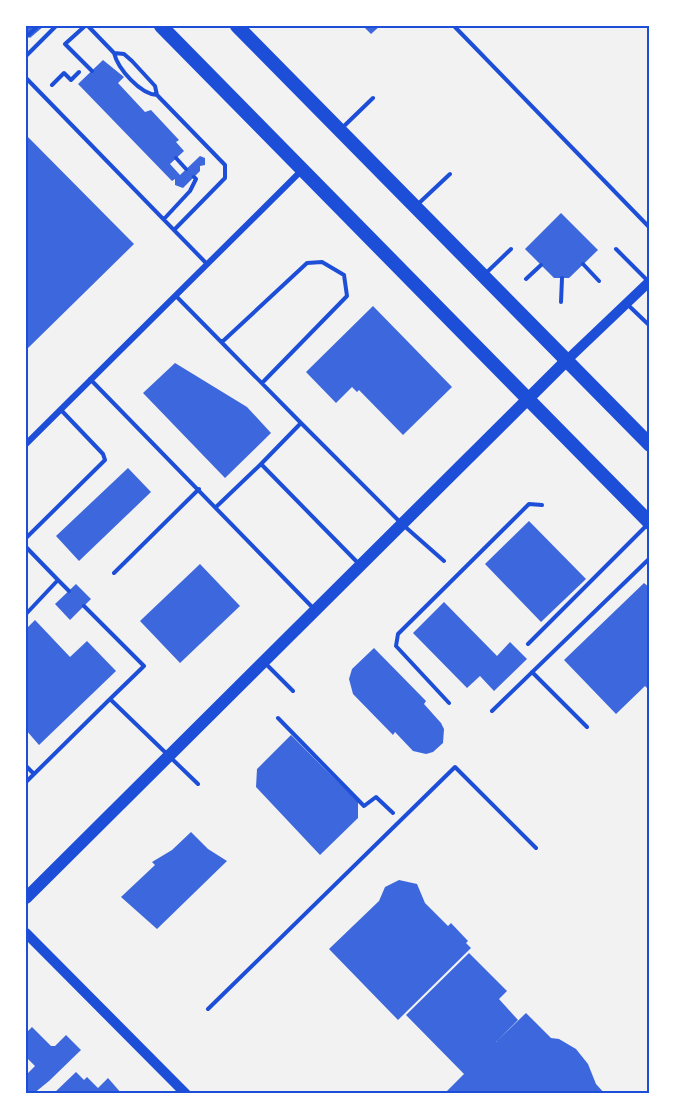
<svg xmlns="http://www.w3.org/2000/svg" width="675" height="1119" viewBox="0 0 675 1119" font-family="'Libre Baskerville',serif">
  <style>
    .building { fill: #3d67dc }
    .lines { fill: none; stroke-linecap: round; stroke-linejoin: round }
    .path { stroke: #1d4ed8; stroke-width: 4 }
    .service { stroke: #1d4ed8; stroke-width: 4 }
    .minor { stroke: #1d4ed8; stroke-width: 6 }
    .tertiary { stroke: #1d4ed8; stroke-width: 10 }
    .secondary { stroke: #1d4ed8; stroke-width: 12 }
    .primary { stroke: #1d4ed8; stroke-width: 14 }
    .neatline { fill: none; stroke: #1d4ed8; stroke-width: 2 }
  </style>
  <rect width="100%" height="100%" fill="#f2f2f2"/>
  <path class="building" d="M 26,26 L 44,26 L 30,38 L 26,34 Z
    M 363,26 L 380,26 L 371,34 Z
    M 103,60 L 124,77 L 118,83 L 145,112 L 151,110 L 179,140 L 176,142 L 184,151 L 170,164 L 180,175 L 200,156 L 205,158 L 205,165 L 200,166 L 200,171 L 183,188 L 175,185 L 175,179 L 172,181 L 78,84 Z
    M 26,135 L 134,244 L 26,350 Z
    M 561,213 L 598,250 L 569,278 L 554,278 L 525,249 Z
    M 373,306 L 452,387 L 403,435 L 359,390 L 357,392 L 352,387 L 336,403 L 306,372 Z
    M 175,363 L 247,407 L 271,433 L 225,478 L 143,393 Z
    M 128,468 L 151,492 L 79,561 L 56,536 Z
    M 529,521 L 586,579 L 541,622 L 485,564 Z
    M 200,564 L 240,606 L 180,663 L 140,621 Z
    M 644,583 L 650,588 L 650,691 L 645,686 L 616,714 L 564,660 Z
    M 76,584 L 91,599 L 70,620 L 55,604 Z
    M 444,602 L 497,656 L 510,642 L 527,659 L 494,691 L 480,676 L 467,688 L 413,633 Z
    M 35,620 L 70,657 L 87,641 L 116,671 L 39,745 L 26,730 L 26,629 Z
    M 374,648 L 426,701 L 424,704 L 441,723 L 444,729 L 443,743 L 433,752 L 426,754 L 413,751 L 395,732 L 393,735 L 353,694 L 349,679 L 352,669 Z
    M 291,735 L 358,802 L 358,818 L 320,855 L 256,787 L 257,769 Z
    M 191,832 L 208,849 L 227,861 L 157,929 L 121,897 L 155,865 L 152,862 L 172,850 Z
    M 399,880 L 417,884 L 425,903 L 448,926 L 451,923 L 468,941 L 466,943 L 471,948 L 398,1020 L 329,949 L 379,901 L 385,887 Z
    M 469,953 L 507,991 L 499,999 L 518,1020 L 496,1042 L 526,1013 L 551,1038 L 559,1039 L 576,1049 L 588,1064 L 596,1084 L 605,1094 L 444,1094 L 464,1074 L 406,1015 Z
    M 32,1027 L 51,1046 L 55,1046 L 66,1035 L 81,1050 L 49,1081 L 33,1094 L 28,1094 L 26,1091 L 26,1075 L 35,1066 L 26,1057 L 26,1033 Z
    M 76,1072 L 84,1080 L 87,1077 L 98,1088 L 108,1078 L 122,1094 L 53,1094 Z"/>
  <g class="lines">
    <path class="path" d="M 52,85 L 64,73 L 71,80 L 79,72
      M 583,264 L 599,281
      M 526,279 L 541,265
      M 561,302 L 562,278
      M 278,718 L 364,806 L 376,797 L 393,813"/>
    <path class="service" d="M 85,26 L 65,44 L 92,71
      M 88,26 L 114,53 L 124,54 L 132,61 L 155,86 L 157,95 L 225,165 L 225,178 L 174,230
      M 454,26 L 650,228
      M 26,37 L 38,26
      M 114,53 C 118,69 140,94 157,95
      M 26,56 L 56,26
      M 26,78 L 207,264
      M 342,128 L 373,98
      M 176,158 L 186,169
      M 418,204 L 450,174
      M 164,219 L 190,191 L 196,179 L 194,177
      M 616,249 L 648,281
      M 485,274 L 511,249
      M 176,296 L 301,423 L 261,464 L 359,564
      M 627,304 L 650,326
      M 222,342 L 307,263 L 322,262 L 344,275 L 347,296 L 262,383
      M 90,379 L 315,610
      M 301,423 L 402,524 L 444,561
      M 216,507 L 261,464
      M 26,538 L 105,460 L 103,454 L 61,410
      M 26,547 L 58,580 L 26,614
      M 114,573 L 199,489
      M 58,580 L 69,591
      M 84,606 L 144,666 L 110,699
      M 528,644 L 648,524
      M 266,664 L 293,691
      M 532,672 L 587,727
      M 449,703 L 396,646 L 398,634 L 529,504 L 542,505
      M 492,711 L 650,558
      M 26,766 L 34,774
      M 26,782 L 110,699 L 198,784
      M 208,1009 L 455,767 L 536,848"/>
    <path class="minor" d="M 26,444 L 302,170"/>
    <path class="tertiary" d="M 566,361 L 650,281
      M 26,933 L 186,1094"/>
    <path class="secondary" d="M 26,898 L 566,361"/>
    <path class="primary" d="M 161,26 L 650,523
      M 237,26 L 650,445"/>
  </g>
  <rect width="675" height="1119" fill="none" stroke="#ffffff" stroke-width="54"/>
  <rect x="27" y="27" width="621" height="1065" class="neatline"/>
</svg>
